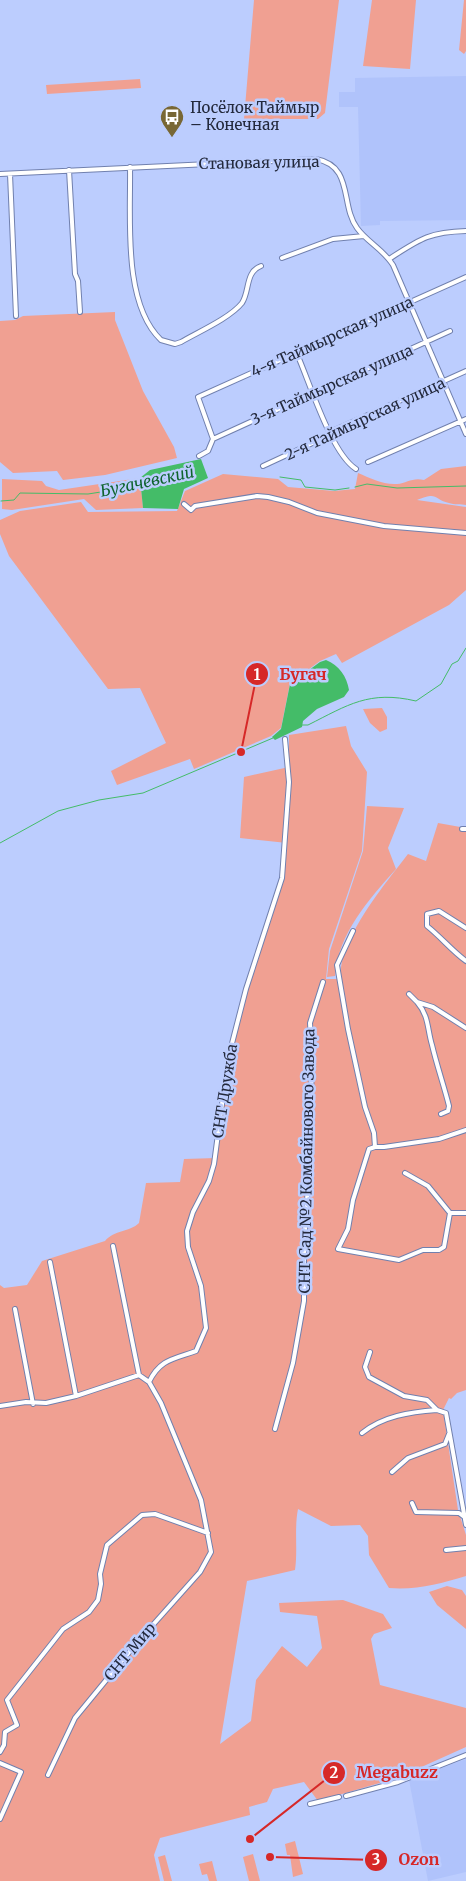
<svg xmlns="http://www.w3.org/2000/svg" width="466" height="1881" viewBox="0 0 466 1881" font-family="Merriweather,serif">
  <style>
    .built { fill: #b0c3fb }
    .green { fill: #f0a092 }
    .water { fill: #44bc68 }
    .lines { fill: none; stroke-linecap: round; stroke-linejoin: round }
    .stream { stroke: #44bc68; stroke-width: 1 }
    .minor-casing { stroke: #7180ae; stroke-width: 6 }
    .minor { stroke: #fff; stroke-width: 4 }
    .labels { text-anchor: middle; stroke-width: 5; stroke-linejoin: round; paint-order: stroke }
    .poi-label { font-size: 15px; fill: #23293c; stroke: #bccdfe; text-anchor: start }
    .street-label { font-size: 15px; fill: #23293c; stroke: #bccdfe }
    .water-label { font-size: 16px; font-style: italic; fill: #0f642e; stroke: #bccdfe }
    .leader { fill: none; stroke: #d62828; stroke-width: 2 }
    .callout-dot { fill: #d62828; stroke: #bccdfe; stroke-width: 2 }
    .mark-label { font-size: 15px; text-anchor: middle; font-weight: bold; fill: #fff }
    .callout-label { font-size: 16px; text-anchor: middle; font-weight: bold; fill: #d62828; stroke: #bccdfe; stroke-width: 5; stroke-linejoin: round; paint-order: stroke }
  </style>
  <rect width="100%" height="100%" fill="#bccdfe"/>
  <path class="built" d="M 466,76 L 466,220 L 380,221 L 380,225 L 361,226 L 358,107 L 339,107 L 339,92 L 355,92 L 355,78 Z
    M 466,1759 L 466,1872 L 428,1881 L 409,1780 Z"/>
  <path class="green" d="M 254,0 L 339,0 L 325,113 L 318,119 L 244,119 Z
    M 372,0 L 416,0 L 410,69 L 363,66 Z
    M 464,0 L 466,0 L 466,51 L 464,54 L 459,50 Z
    M 140,79 L 141,88 L 47,94 L 46,85 Z
    M 115,312 L 115,320 L 143,391 L 174,447 L 177,458 L 105,475 L 63,480 L 57,471 L 13,473 L 0,462 L 0,321 L 15,320 L 23,316 Z
    M 466,466 L 466,505 C 461,504 454,505 449,503 C 433,499 438,491 417,500 L 466,507 L 466,590 L 449,605 L 342,663 L 336,654 L 320,661 L 290,683 L 281,728 L 271,736 L 194,769 L 190,759 L 117,785 L 111,771 L 166,743 L 140,688 L 108,689 L 9,556 L 0,534 L 0,520 L 20,511 L 81,502 L 88,512 L 177,511 L 185,491 L 223,474 L 278,479 L 288,487 L 334,491 L 355,489 L 358,473 C 370,478 383,485 397,484 C 407,483 413,477 424,480 L 441,469 Z
    M 140,478 L 143,508 L 96,510 L 84,499 L 12,510 L 2,509 L 2,479 L 42,481 L 46,486 L 59,490 Z
    M 382,708 L 387,717 L 387,729 L 380,732 L 370,723 L 363,709 Z
    M 346,726 L 351,746 L 367,772 L 362,851 L 329,949 L 326,979 L 341,979 C 337,941 385,884 408,854 L 426,861 L 438,823 L 466,828 L 466,1390 L 457,1393 L 451,1399 L 449,1398 L 443,1410 L 458,1510 L 466,1535 L 466,1576 C 440,1584 417,1590 389,1588 L 369,1555 L 368,1536 L 360,1525 L 331,1526 L 298,1509 C 294,1530 298,1549 295,1570 L 247,1581 L 220,1744 L 251,1721 L 256,1680 L 282,1646 L 307,1667 L 322,1648 L 317,1616 L 280,1612 L 279,1603 L 343,1600 L 383,1614 L 392,1628 L 374,1634 L 371,1639 L 380,1685 L 466,1708 L 466,1747 L 397,1778 L 318,1801 L 304,1782 L 273,1789 L 267,1802 L 249,1807 L 250,1815 L 160,1838 L 154,1855 L 160,1881 L 0,1881 L 0,1285 L 4,1288 L 27,1285 L 42,1261 L 105,1241 C 114,1230 130,1232 139,1223 L 146,1183 L 180,1182 L 184,1159 L 216,1158 L 230,1059 L 246,992 L 284,877 L 287,843 L 240,838 L 244,777 L 289,767 L 289,735 Z
    M 367,806 L 404,808 L 388,848 L 396,869 C 369,899 338,934 335,976 L 327,977 L 330,951 L 363,851 Z
    M 447,1586 L 462,1590 L 466,1596 L 466,1629 L 437,1605 L 429,1592 Z
    M 295,1841 L 303,1874 L 293,1877 L 290,1855 L 287,1855 L 285,1844 Z
    M 253,1854 L 260,1881 L 249,1881 L 243,1857 Z
    M 165,1855 L 172,1881 L 164,1881 L 158,1857 Z
    M 212,1861 L 217,1881 L 209,1881 L 207,1874 L 202,1875 L 199,1864 Z"/>
  <path class="water" d="M 201,459 L 208,478 L 184,489 L 178,509 L 143,508 L 140,478 L 150,470 Z
    M 326,660 C 339,665 347,677 349,690 L 344,697 L 317,709 L 303,721 L 302,727 L 275,740 L 272,737 L 281,729 L 290,684 L 320,662 Z"/>
  <g class="lines">
    <path class="stream" d="M 280,477 L 301,480 L 305,487 L 335,490 L 349,488
      M 355,487 L 367,484 L 397,488 L 466,486
      M 1,501 L 14,500 L 20,493 L 88,494 L 139,486
      M 301,725 L 308,725 C 348,705 369,690 416,701 L 441,684 L 452,664 L 458,661 L 466,648
      M 0,843 L 58,811 L 99,800 L 143,793 L 273,738"/>
    <g class="minor-casing">
      <path id="minor" d="M 130,167 C 131,216 122,303 161,340 L 175,344 L 181,342 C 198,332 230,318 242,303 C 250,291 245,272 261,266
        M 69,170 L 75,274 L 78,281 L 80,312
        M 0,174 L 316,159 C 354,166 340,205 357,228 C 367,242 383,249 393,265 L 466,434
        M 10,174 L 16,316
        M 282,258 L 333,239 L 364,236
        M 389,259 C 420,239 429,232 466,231
        M 297,354 C 310,383 331,453 356,469
        M 213,439 L 450,331
        M 199,456 L 208,451 L 213,439 L 198,397 L 466,277
        M 368,462 L 466,419
        M 263,466 L 319,440 L 330,432 L 466,371
        M 184,504 L 191,510 L 195,506 L 257,496 L 268,497 L 289,502 L 317,513 L 384,526 L 466,533
        M 462,829 L 466,829
        M 466,928 L 439,911 L 427,914 L 427,926 C 442,938 451,950 466,961
        M 353,931 L 337,965 L 348,1029 L 365,1107 L 374,1133 L 375,1147 L 384,1147 L 439,1139 L 466,1130
        M 409,994 L 417,1002 L 433,1007 L 466,1028
        M 417,1002 C 429,1016 427,1028 432,1045 C 437,1066 444,1086 449,1106 L 448,1111 L 441,1114
        M 375,1147 L 369,1149 L 353,1200 L 348,1229 L 338,1249 L 399,1260 L 423,1250 L 439,1250 L 444,1247 L 450,1213
        M 405,1173 L 428,1186 L 450,1213 L 466,1213
        M 113,1246 L 139,1375
        M 50,1262 L 76,1396
        M 15,1309 L 33,1404
        M 370,1352 L 365,1367 L 369,1377 L 404,1396 L 427,1400 L 437,1410 L 446,1413 L 466,1525
        M 149,1382 C 160,1359 174,1359 196,1351 L 206,1328 L 201,1286 L 188,1247 L 187,1231 L 193,1212 L 209,1181 L 214,1164 L 228,1059 L 246,989 L 282,878 L 289,782 L 285,739
        M 0,1406 L 26,1402 L 46,1403 L 76,1396 L 139,1375 L 149,1382
        M 275,1429 L 293,1363 L 304,1301 L 304,1246 L 309,1170 L 312,1060 L 310,1023 L 323,982
        M 362,1433 C 383,1416 410,1412 437,1410
        M 392,1472 L 408,1458 L 445,1444 L 449,1434
        M 412,1503 L 416,1512 L 459,1513 L 463,1516
        M 446,1550 L 466,1548
        M 0,1752 L 4,1745 L 5,1732 L 17,1725 L 7,1700 L 63,1629 L 89,1612 L 98,1600 L 101,1584 L 100,1574 L 107,1545 L 142,1515 L 155,1514 L 208,1533
        M 0,1763 L 21,1772 L 0,1819
        M 48,1775 L 75,1718 L 135,1645 L 200,1572 L 211,1552 L 201,1500 L 161,1403 L 149,1382
        M 346,1796 L 398,1782 L 466,1755
        M 310,1804 L 339,1797"/>
    </g>
    <use href="#minor" class="minor"/>
  </g>
  <defs>
    <g id="bus-pin" transform="scale(1.25)"><path d="M0 17L-7.5 6A9.5 9.5 0 1 1 7.5 6Z" fill="#786735" stroke="#bccdfe"/><path d="M-5-6H5V4H4V6H2V4H-2V6H-4V4H-5ZM-3.5-4V0h7V-4ZM-3.5 1.2v1.5H-2V1.2ZM2 1.2v1.5H3.5V1.2Z" fill="#fff"/></g>
  </defs>
  <g fill-rule="evenodd">
    <use href="#bus-pin" x="172" y="117"/>
  </g>
  <g class="labels">
    <g class="poi-label">
      <text x="190" y="113">Посёлок Таймыр<tspan x="190" dy="17">– Конечная</tspan></text>
    </g>
    <g class="street-label">
      <text transform="translate(259 163) rotate(-1)" y="5">Становая улица</text>
      <text transform="translate(332 337) rotate(-24)" y="5">4-я Таймырская улица</text>
      <text transform="translate(332 385) rotate(-24)" y="5">3-я Таймырская улица</text>
      <text transform="translate(365 419) rotate(-25)" y="5">2-я Таймырская улица</text>
      <text transform="translate(225 1091) rotate(-81)" y="5">СНТ Дружба</text>
      <text transform="translate(307 1161) rotate(-89)" y="5">СНТ Сад №2 Комбайнового Завода</text>
      <text transform="translate(130 1652) rotate(-50)" y="5">СНТ Мир</text>
    </g>
    <g class="water-label">
      <text transform="translate(147 481) rotate(-12)" y="6">Бугачевский</text>
    </g>
  </g>
  <path class="leader" d="M241 752L257 674M250 1839L334 1773M270 1857L376 1860"/>
  <g class="callout-dot">
    <circle cx="241" cy="752" r="5"/>
    <circle cx="250" cy="1839" r="5"/>
    <circle cx="270" cy="1857" r="5"/>
    <circle cx="257" cy="674" r="12"/>
    <circle cx="334" cy="1773" r="12"/>
    <circle cx="376" cy="1860" r="12"/>
  </g>
  <g class="mark-label">
    <text x="257" y="680">1</text>
    <text x="334" y="1778">2</text>
    <text x="376" y="1865">3</text>
  </g>
  <g class="callout-label">
    <text x="303" y="680">Бугач</text>
    <text x="397" y="1778">Megabuzz</text>
    <text x="419" y="1865">Ozon</text>
  </g>
</svg>
